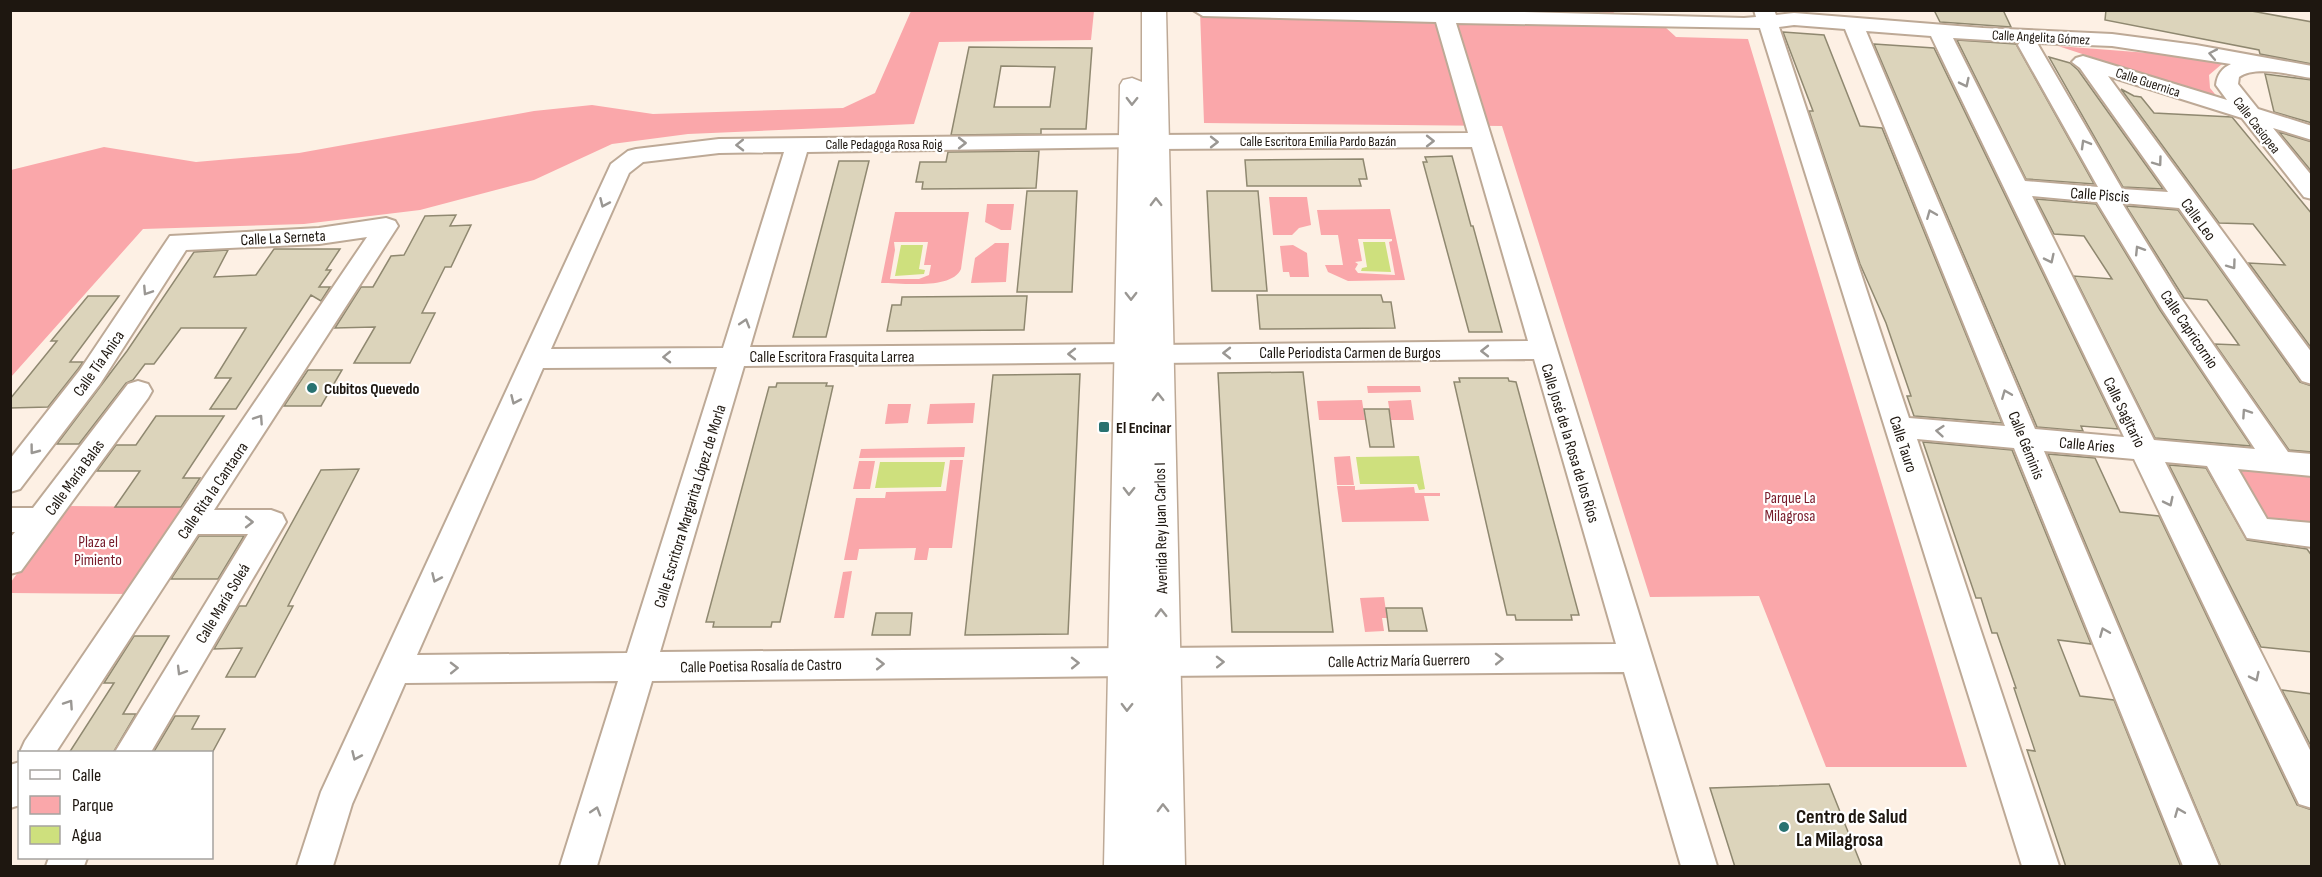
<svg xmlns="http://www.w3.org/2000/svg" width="2322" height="877" viewBox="0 0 2322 877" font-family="'Sofia Sans Condensed',sans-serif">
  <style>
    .green { fill: #faa7aa; fill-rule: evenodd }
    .water { fill: #cee07d }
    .building { fill: #dcd4bb; stroke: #8f8870; stroke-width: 1.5; fill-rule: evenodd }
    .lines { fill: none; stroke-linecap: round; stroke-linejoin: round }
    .minor-casing { stroke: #bda996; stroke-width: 4 }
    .major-casing { stroke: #bda996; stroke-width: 3 }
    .minor { fill: #fff; fill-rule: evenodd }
    .major { fill: #fff; fill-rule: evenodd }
    .oneway { stroke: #9a9793 }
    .poi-dot { fill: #287271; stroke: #fff; stroke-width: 2 }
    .labels { text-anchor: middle; stroke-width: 4.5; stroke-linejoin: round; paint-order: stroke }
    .far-street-label { font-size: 14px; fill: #1e1710; stroke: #fff }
    .street-label { font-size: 16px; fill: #1e1710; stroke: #fff }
    .poi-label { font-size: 16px; font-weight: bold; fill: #1e1710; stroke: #fff; text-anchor: start }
    .park-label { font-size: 16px; fill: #771b2a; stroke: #fff }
    .near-poi-label { font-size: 20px; font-weight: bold; fill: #1e1710; stroke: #fff; text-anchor: start }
  </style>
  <rect width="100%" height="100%" fill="#fdf0e4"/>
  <path class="green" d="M 911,11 L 1094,11 L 1091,40 L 939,42 L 914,124 L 688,134 L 612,144 L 534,180 L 420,210 L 304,224 L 143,229 L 11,377 L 11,170 L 104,147 L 196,162 L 299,153 L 534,111 L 592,105 L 653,114 L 843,108 L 875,93 Z
    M 1200,11 L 1613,11 L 1616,17 L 1664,26 L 1676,37 L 1748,39 L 1967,767 L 1826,767 L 1759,596 L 1650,597 L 1502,126 L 1204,123 Z
    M 2058,46 L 2162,54 L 2222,64 L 2209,75 L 2210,88 L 2219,99 Z
    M 1269,197 L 1307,197 L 1311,225 L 1299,228 L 1292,235 L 1273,235 Z
    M 987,204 L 1014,204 L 1011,230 L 1001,230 L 985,222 Z
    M 1390,209 L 1405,280 L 1348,281 L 1328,272 L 1325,265 L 1343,265 L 1338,235 L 1321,235 L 1317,210 ZM 1358,239 L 1392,239 L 1392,241 L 1389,242 L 1395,275 L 1358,273 L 1355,269 L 1358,264 L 1355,262 L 1362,261 Z
    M 895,212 L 969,212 L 961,269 C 952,290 901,283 881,283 ZM 894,242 L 928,242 L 924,265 L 931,265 L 929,275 L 919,279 L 890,279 L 895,250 Z
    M 995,243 L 1009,243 L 1006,282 L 971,283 L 975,258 Z
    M 1293,245 L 1307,253 L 1309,277 L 1290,277 L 1289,272 L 1283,272 L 1280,246 Z
    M 1367,386 L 1420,386 L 1421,392 L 1368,393 Z
    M 1362,400 L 1365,420 L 1319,420 L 1317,401 Z
    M 1411,400 L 1414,420 L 1391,420 L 1388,401 Z
    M 975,403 L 973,423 L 927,424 L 930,404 Z
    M 888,404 L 911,404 L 908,423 L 885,424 Z
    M 965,447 L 964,457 L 859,458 L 861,449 Z
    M 1350,456 L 1354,485 L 1337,485 L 1334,457 Z
    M 950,460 L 963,460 L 952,548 L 929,548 L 927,560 L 914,560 L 916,548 L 859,549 L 857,560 L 844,560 L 856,498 L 885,498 L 886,492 L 946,491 Z
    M 859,461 L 875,461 L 870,489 L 853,489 Z
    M 2238,468 L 2311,474 L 2311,528 C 2253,523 2259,522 2231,473 Z
    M 1337,486 L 1355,486 L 1355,490 L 1414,487 L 1415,493 L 1440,493 L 1440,496 L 1424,496 L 1429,521 L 1342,522 Z
    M 66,506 L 185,507 L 127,594 L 11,593 L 11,582 Z
    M 852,571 L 844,618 L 834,618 L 843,572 Z
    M 1384,597 L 1387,618 L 1382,618 L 1384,631 L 1365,632 L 1360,598 Z"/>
  <path class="water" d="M 1363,242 L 1385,242 L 1391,272 L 1361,271 L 1362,268 L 1367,267 Z
    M 901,245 L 923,245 L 919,269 L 925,270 L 924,274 L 895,276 Z
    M 1419,456 L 1425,489 L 1419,490 L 1417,484 L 1360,484 L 1356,457 Z
    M 880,462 L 945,462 L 941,487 L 875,488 Z"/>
  <path class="building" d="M 1934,10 L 2003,10 L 2011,27 L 1940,22 Z
    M 2106,10 L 2246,10 L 2312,22 L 2312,64 L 2260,54 L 2259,50 L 2105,20 Z
    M 1783,32 L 1824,35 L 1860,126 L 1882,128 L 2002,423 L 1914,416 L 1907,396 L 1911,396 L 1886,323 L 1860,264 L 1809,111 L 1813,111 Z
    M 1957,40 L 2016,44 L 2094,184 L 2026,179 Z
    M 1874,44 L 1934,48 L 2118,429 L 2081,426 L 2083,431 L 2037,427 Z
    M 969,47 L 1092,48 L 1086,129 L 1041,129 L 1041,134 L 951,135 ZM 1001,66 L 1055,67 L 1050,107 L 994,107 Z
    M 2049,57 L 2070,63 L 2078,70 L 2163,189 L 2123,187 Z
    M 2265,74 L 2312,80 L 2312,123 L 2274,112 Z
    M 2121,89 L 2134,96 L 2141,97 L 2154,113 L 2232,117 L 2312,214 L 2312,349 L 2249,263 L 2285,265 L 2253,224 L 2219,223 Z
    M 2279,132 L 2312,142 L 2312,172 Z
    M 1039,151 L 1036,188 L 922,189 L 923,182 L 916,182 L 920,162 L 946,162 L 948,152 Z
    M 1452,156 L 1471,226 L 1473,226 L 1502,332 L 1469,332 L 1423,162 L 1427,162 L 1425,157 Z
    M 1363,159 L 1367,179 L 1359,179 L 1361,186 L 1247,186 L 1245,160 Z
    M 839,161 L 869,161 L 826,337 L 793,337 Z
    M 1027,191 L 1077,191 L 1072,292 L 1017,292 Z
    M 1207,191 L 1258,191 L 1267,291 L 1212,291 Z
    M 2036,199 L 2096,204 L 2160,310 L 2251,446 L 2155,438 L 2074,276 L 2112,279 L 2084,236 L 2054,234 Z
    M 2126,206 L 2178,210 L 2300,382 L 2312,386 L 2312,452 L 2289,450 L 2215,344 L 2239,345 L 2207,300 L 2184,298 Z
    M 456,215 L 450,226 L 471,225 L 451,267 L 445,267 L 422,313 L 435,313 L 410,363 L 354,363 L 375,327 L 335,328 L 361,287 L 373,287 L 391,256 L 404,255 L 425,216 Z
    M 274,249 L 340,249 L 326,270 L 331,270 L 319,287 L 330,287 L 321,301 L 311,295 L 236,409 L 210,409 L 231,378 L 215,378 L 246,328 L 181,328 L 154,364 L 145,364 L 133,380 L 126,383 L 79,444 L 57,444 L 127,351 L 194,252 L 228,250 L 214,277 L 256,275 Z
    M 1257,295 L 1381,295 L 1383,302 L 1391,302 L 1395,328 L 1260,329 Z
    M 88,296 L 119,296 L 70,362 L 83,362 L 78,369 L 48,407 L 10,408 L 10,399 L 57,341 L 51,341 Z
    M 1027,296 L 1024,330 L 887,331 L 892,305 L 901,305 L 902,297 Z
    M 308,370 L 342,370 L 321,406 L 284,406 Z
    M 1303,372 L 1333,632 L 1232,632 L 1218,373 Z
    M 1080,374 L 1068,634 L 965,635 L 993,375 Z
    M 1459,378 L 1508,378 L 1509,381 L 1516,382 L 1579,615 L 1571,615 L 1572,620 L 1516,620 L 1515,615 L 1507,615 L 1454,382 L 1460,382 Z
    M 777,383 L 827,383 L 826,386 L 833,386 L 780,622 L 772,622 L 771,627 L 713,627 L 714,622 L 706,622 L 769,387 L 776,387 Z
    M 1364,409 L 1389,409 L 1394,447 L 1370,447 Z
    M 156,416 L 224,416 L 183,478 L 200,478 L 181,507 L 115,507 L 140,471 L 97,471 L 116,445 L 136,445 Z
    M 1923,442 L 2012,450 L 2091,644 L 2058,640 L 2080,696 L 2114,700 L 2181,867 L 2066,867 L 2027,750 L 2035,751 L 2014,688 L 2016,688 L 1997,633 L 1992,633 L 1981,598 L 1976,598 Z
    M 2048,454 L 2095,458 L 2120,512 L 2159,516 L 2297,805 L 2312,810 L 2312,867 L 2221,867 Z
    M 2169,465 L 2206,468 L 2247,540 L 2307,549 L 2312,556 L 2312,652 L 2261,647 Z
    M 359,469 L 288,606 L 293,606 L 255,677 L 226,677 L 242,648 L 214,649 L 239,606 L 246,606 L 321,470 Z
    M 199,536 L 244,536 L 218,579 L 171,579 Z
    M 1386,608 L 1422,608 L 1427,631 L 1389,631 Z
    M 876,613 L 912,613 L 910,635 L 872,635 Z
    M 134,636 L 169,636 L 123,714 L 136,714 L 113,753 L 69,753 L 114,683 L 104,683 Z
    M 2282,690 L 2312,694 L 2312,748 Z
    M 175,716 L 199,716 L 192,729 L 225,729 L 212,753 L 153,753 Z
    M 1829,784 L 1862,867 L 1735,867 L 1710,788 Z"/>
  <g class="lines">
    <g class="minor-casing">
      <path id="minor" d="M 1193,10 L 1455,10 L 1744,18 L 1756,17 L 1754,10 L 1774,10 L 1776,15 L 1794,13 L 1983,28 L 2112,34 L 2196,45 L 2312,66 L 2312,78 C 2292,75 2256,65 2239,77 L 2238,84 L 2258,109 L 2312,126 L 2312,140 L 2273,128 L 2312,176 L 2312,199 L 2304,197 L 2242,118 L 2108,76 L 2312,353 L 2312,384 L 2302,381 L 2179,208 L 2122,203 L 2180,297 L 2288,452 L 2312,454 L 2312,476 L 2238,469 L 2267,519 L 2312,523 L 2312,547 L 2247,538 L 2207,466 L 2165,462 L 2312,754 L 2312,808 L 2299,804 L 2134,459 L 2044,451 L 2219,866 L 2183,866 L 2014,448 L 1917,439 L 2059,866 L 2022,866 L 1760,28 L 1456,23 L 1717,866 L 1681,866 L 1624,672 L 1161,676 L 1149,672 L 1145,662 L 1149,652 L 1161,648 L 1616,644 L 1534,359 L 1158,363 L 1149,361 L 1145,354 L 1149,347 L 1158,345 L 1528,341 L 1472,147 L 1155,149 L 1147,147 L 1144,142 L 1147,137 L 1155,135 L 1468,133 L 1436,22 L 1203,16 ZM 1794,25 L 1845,29 L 2005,426 L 1909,418 L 1779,27 ZM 1866,31 L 1931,36 L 2124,437 L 2035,429 ZM 1953,38 L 2020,42 L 2018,45 L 2098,187 L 2025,181 ZM 2037,43 L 2112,46 L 2231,64 C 2222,68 2217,75 2216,85 L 2227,100 L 2083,56 L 2076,58 L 2072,62 L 2080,68 L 2168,192 L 2122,189 ZM 2032,196 L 2097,202 L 2162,309 L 2255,449 L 2154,440 Z
        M 1132,135 L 1140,137 L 1143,142 L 1140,147 L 807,152 L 750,347 L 1130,344 L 1139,346 L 1143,353 L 1139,360 L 1130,362 L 744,366 L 660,652 L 1127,648 L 1139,652 L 1143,662 L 1139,672 L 1127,676 L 652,681 L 597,866 L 560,866 L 618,681 L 405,683 L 352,804 L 333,866 L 297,866 L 321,792 L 611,164 L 628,151 L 636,149 L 719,139 ZM 784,152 L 723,348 L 551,349 L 629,173 L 643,162 L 719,153 ZM 717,367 L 627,653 L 417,655 L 543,368 Z
        M 386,218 L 395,221 L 398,226 L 214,510 L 271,510 L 282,514 L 286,522 L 151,752 L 115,752 L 248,534 L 198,534 L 56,752 L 20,752 L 25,741 L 367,237 L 319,244 L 186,250 L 100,384 L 20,489 L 10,492 L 10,459 L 80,370 L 170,236 L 319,228 Z
        M 138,381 L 148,384 L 152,391 L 148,398 L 21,571 L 10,574 L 10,538 L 15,532 L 10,532 L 10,508 L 33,508 L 128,384 Z
        M 20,762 L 20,805 L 10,808 L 10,765 Z
        M 49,858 L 87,858 L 84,866 L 46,866 Z"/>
    </g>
    <g class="major-casing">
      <path id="major" d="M 1142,10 L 1166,10 L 1185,866 L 1104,866 L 1120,85 L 1123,80 L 1132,78 L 1142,82 Z"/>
    </g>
    <use href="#minor" class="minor"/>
    <use href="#major" class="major"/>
  </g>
  <defs><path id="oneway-chevron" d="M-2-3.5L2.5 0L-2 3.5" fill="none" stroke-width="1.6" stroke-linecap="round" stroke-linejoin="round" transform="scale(1.5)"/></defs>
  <g class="oneway">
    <use href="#oneway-chevron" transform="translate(2213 54) rotate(-169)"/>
    <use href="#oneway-chevron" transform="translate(1965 83) rotate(64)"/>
    <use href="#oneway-chevron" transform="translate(1132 101) rotate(91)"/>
    <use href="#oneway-chevron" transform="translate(1430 141)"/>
    <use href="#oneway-chevron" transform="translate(1214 142)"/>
    <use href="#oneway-chevron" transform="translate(962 143)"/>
    <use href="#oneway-chevron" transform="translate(2085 144) rotate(-120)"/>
    <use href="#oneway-chevron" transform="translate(740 145) rotate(179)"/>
    <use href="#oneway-chevron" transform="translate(2158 162) rotate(54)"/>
    <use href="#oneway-chevron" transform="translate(1156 202) rotate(-91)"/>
    <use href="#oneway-chevron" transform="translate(604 203) rotate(114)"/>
    <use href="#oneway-chevron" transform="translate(1931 214) rotate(-112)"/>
    <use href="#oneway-chevron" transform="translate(2139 250) rotate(-122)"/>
    <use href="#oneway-chevron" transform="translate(2050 259) rotate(64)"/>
    <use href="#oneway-chevron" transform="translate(2232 265) rotate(54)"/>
    <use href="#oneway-chevron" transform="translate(147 291) rotate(123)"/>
    <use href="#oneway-chevron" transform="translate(1131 296) rotate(90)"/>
    <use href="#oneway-chevron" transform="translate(745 323) rotate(-73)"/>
    <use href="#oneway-chevron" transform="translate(1485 351) rotate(180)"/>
    <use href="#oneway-chevron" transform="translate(1227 353) rotate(180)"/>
    <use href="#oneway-chevron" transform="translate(1072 354) rotate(180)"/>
    <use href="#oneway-chevron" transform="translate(667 357) rotate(179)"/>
    <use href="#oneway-chevron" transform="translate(2006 394) rotate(-112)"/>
    <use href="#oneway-chevron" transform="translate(1158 397) rotate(-91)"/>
    <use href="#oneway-chevron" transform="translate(515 400) rotate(114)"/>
    <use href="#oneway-chevron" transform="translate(2246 413) rotate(-124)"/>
    <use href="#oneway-chevron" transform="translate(259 419) rotate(-56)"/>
    <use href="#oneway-chevron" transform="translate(1940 431) rotate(-175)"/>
    <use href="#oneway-chevron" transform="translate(34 450) rotate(127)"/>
    <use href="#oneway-chevron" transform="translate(1129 491) rotate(91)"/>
    <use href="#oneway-chevron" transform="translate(2169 502) rotate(64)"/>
    <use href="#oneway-chevron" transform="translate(249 522)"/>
    <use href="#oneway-chevron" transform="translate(436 578) rotate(114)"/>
    <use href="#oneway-chevron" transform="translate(1161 613) rotate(-91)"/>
    <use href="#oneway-chevron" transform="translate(2104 632) rotate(-112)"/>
    <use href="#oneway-chevron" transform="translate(1499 659) rotate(-1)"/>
    <use href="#oneway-chevron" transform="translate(1220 662) rotate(-1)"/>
    <use href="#oneway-chevron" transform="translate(1075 663) rotate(-1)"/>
    <use href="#oneway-chevron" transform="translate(880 664) rotate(-1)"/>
    <use href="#oneway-chevron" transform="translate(454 668) rotate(-1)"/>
    <use href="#oneway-chevron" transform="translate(181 671) rotate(121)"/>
    <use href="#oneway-chevron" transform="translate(2255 677) rotate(64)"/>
    <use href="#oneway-chevron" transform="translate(69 704) rotate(-56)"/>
    <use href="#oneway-chevron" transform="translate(1127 707) rotate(91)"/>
    <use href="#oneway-chevron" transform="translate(356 756) rotate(114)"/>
    <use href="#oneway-chevron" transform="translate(1163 808) rotate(-91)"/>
    <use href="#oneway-chevron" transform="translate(596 811) rotate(-73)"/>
    <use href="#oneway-chevron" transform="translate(2179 812) rotate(-112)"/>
  </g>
  <g class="poi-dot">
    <circle cx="312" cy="388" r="6"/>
    <rect x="1098" y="421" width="12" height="12" rx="3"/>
    <circle cx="1784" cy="827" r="6"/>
  </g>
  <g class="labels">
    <g class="far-street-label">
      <text transform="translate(2041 37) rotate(3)" y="5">Calle Angelita Gómez</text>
      <text transform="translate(2148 82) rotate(18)" y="5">Calle Guernica</text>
      <text transform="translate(2257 125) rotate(52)" y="5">Calle Casiopea</text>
      <text x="1318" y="146">Calle Escritora Emilia Pardo Bazán</text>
      <text x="884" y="149">Calle Pedagoga Rosa Roig</text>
    </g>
    <g class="street-label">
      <text transform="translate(2100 194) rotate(4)" y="6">Calle Piscis</text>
      <text transform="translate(2199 219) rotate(54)" y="6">Calle Leo</text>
      <text transform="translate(283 237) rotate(-3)" y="6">Calle La Serneta</text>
      <text transform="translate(2190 329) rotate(56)" y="6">Calle Capricornio</text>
      <text x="1350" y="358">Calle Periodista Carmen de Burgos</text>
      <text x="832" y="362">Calle Escritora Frasquita Larrea</text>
      <text transform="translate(98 363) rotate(-55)" y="6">Calle Tía Anica</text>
      <text transform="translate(2125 412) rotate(64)" y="6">Calle Sagitario</text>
      <text transform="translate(1571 443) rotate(73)" y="6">Calle José de la Rosa de los Ríos</text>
      <text transform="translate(1904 444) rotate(72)" y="6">Calle Tauro</text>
      <text transform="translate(2087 444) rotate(5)" y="6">Calle Aries</text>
      <text transform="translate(2027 445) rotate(68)" y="6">Calle Géminis</text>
      <text transform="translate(74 477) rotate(-54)" y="6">Calle María Balas</text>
      <text transform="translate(212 490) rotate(-56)" y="6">Calle Rita la Cantaora</text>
      <text transform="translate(689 506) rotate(-73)" y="6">Calle Escritora Margarita López de Morla</text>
      <text transform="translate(1160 528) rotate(-91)" y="6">Avenida Rey Juan Carlos I</text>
      <text transform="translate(222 603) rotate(-59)" y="6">Calle María Soleá</text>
      <text transform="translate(1399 660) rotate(-1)" y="6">Calle Actriz María Guerrero</text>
      <text transform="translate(761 665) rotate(-1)" y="6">Calle Poetisa Rosalía de Castro</text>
    </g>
    <g class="poi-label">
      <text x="324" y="394">Cubitos Quevedo</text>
      <text x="1116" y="433">El Encinar</text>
    </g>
    <g class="park-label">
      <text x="1790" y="503">Parque La<tspan x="1790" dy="18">Milagrosa</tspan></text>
      <text x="98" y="547">Plaza el<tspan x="98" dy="18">Pimiento</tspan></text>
    </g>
    <g class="near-poi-label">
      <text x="1796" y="823">Centro de Salud<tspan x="1796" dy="23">La Milagrosa</tspan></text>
    </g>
  </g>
  <rect width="2322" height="877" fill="none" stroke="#1e1710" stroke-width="24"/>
  <rect x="18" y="751" width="195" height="108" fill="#ffffff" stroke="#a5a29f" stroke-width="1.5"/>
  <rect x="30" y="770" width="30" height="9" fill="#ffffff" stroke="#a5a29f" stroke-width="1.5"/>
  <text x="72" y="781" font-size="18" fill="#1e1710">Calle</text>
  <rect x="30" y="796" width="30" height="18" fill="#faa7aa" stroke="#a5a29f" stroke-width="1.5"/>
  <text x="72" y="811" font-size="18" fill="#1e1710">Parque</text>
  <rect x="30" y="826" width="30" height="18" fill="#cee07d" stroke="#a5a29f" stroke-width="1.5"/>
  <text x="72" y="841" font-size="18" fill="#1e1710">Agua</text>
</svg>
